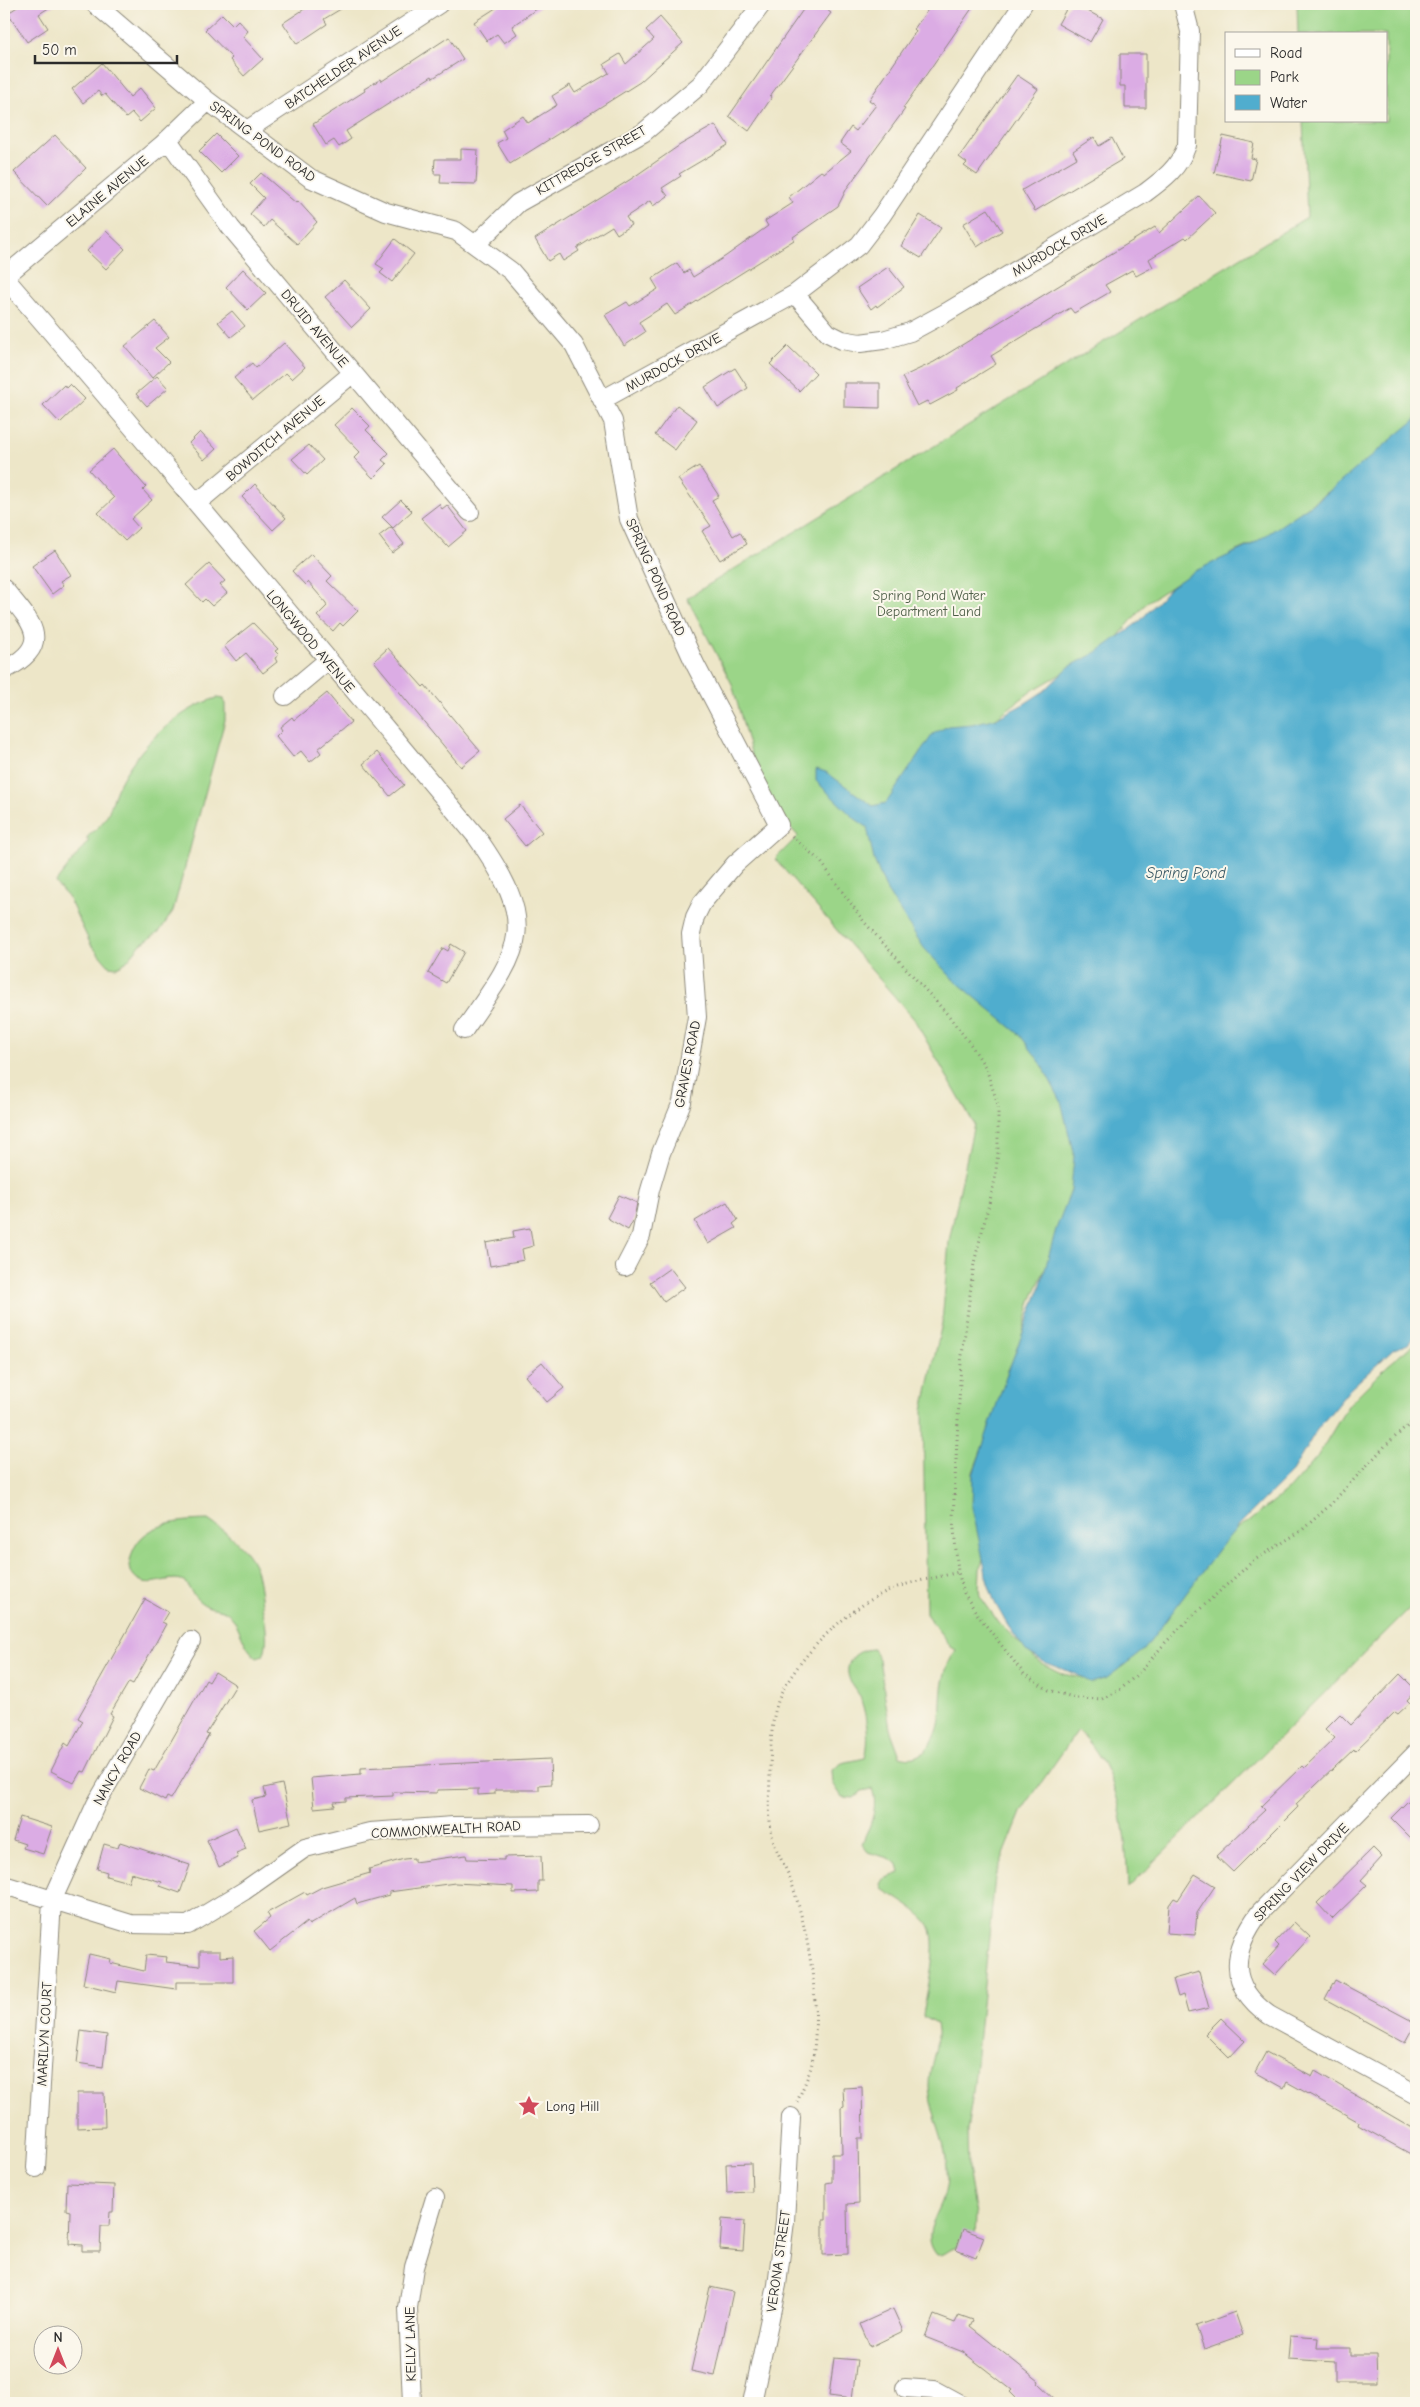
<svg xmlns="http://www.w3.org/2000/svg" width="1420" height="2407" viewBox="0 0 1420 2407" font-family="'Comic Neue',sans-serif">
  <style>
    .green { fill: #9bd588; stroke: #63805a }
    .water { fill: #50adce; stroke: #3e6c7c }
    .building { fill: #dbace4 }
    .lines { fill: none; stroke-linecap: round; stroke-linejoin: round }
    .minor-casing { stroke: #8c887a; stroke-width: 20 }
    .path { stroke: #8c887a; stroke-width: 3; stroke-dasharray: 1 4; stroke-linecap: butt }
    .minor { stroke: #fff; stroke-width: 18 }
    .labels { text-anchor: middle; stroke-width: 4; stroke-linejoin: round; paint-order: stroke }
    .street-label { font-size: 14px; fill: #2b2b2b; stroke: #fbf7ec }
    .park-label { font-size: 14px; fill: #4d5e47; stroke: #fbf7ec }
    .poi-label { font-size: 14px; fill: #2b2b2b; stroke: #fbf7ec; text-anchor: start }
    .water-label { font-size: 15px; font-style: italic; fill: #385864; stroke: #fbf7ec }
  </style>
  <rect width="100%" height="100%" fill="#fbf7ec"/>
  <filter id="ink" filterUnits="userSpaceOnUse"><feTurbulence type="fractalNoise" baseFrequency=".02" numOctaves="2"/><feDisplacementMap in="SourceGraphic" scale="10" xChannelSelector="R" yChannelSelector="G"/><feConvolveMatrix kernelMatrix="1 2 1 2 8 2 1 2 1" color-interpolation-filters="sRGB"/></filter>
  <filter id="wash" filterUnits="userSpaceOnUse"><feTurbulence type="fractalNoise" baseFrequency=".0096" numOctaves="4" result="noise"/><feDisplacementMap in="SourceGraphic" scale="20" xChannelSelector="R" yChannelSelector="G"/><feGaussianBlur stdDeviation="1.12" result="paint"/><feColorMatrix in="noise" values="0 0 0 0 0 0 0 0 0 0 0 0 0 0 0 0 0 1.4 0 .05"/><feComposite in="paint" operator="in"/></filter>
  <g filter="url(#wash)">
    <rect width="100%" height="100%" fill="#ede6c8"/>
    <path class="green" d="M 1297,4 L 1416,4 L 1416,422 L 1344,483 L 1329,491 L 1264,539 L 1236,551 L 1193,579 L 1177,583 L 1147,602 L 1110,646 L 1033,690 L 992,721 L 1065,1070 L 1076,1172 L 1060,1235 L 1031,1301 L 1018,1350 L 1008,1370 L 1002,1396 L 973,1472 L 973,1487 L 985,1551 L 980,1570 L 979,1589 L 980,1596 L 999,1623 L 1039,1662 L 1063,1674 L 1087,1679 L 1185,1586 L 1231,1531 L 1248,1522 L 1290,1488 L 1317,1457 L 1349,1404 L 1387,1366 L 1416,1342 L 1416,1602 L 1128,1888 C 1126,1832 1121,1771 1078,1730 L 1022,1810 L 995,1877 L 973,2093 L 967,2130 L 968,2169 L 976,2215 L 975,2242 C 967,2246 958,2246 952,2249 C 946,2252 945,2255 937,2255 C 919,2234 940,2214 945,2192 C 954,2151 932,2125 929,2087 C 928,2065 941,2045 936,2024 L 923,2017 C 925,1994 942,1940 927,1922 C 916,1909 897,1899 883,1889 L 881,1884 L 884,1879 L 900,1873 L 898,1864 L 888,1858 L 868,1852 L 862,1844 C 870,1826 879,1808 872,1789 L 862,1791 L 854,1798 L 842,1797 L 833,1783 L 832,1770 L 842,1763 L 865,1758 C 870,1740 867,1718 861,1700 C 860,1694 854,1689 851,1683 C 842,1665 853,1650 873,1649 L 879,1659 L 890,1729 L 900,1756 C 909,1759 918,1758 925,1751 C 946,1727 938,1711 943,1682 C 945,1671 949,1660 956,1650 L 951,1647 L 926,1614 L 923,1410 L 942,1323 L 949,1241 L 974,1124 L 914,1019 L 775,859 L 798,836 L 763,796 L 732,684 L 687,598 L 1307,217 L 1303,121 L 1386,121 L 1386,34 L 1298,34 Z
      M 217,698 L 223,699 L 225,704 L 225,720 L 173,911 L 160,931 L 141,944 L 126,962 L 117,967 L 109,966 L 91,945 L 68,897 L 55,883 L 89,840 L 86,839 C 91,832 100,827 104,820 C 112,809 113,796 119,785 C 137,748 178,709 217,698 Z
      M 208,1520 C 227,1533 250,1549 257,1573 C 260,1585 261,1598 263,1611 C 266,1625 269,1643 263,1656 L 257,1658 C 242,1647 242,1628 230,1615 C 223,1607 213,1610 205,1605 C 194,1599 191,1590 184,1581 C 169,1574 150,1590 136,1578 C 130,1573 129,1564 131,1557 C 140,1522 179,1521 208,1520 Z"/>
    <path class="water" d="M 1416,419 L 1416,1335 L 1408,1344 L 1394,1349 L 1350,1389 L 1316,1431 L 1292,1472 L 1239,1525 L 1223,1544 L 1144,1650 L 1107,1678 L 1091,1683 L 1076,1674 L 1046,1663 L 1026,1651 L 1008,1626 L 995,1603 L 988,1583 L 972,1507 L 973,1475 L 979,1457 L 1007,1374 L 1040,1288 L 1056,1229 L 1071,1190 L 1074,1156 L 1061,1101 L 1040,1062 L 1020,1035 L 952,978 L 924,948 L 887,891 L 874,860 L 867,827 L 854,818 L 816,781 L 816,769 L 826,772 L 873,806 L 886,803 L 933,734 L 948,726 L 972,724 L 997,718 L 1024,704 L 1044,691 L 1069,667 L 1097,652 L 1140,621 L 1171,587 L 1193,572 L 1253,544 L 1321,498 Z"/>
    <g id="blocks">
      <path class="building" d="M 22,4 L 55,4 L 39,14 L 48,28 L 27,42 L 8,13 Z
        M 312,4 L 349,4 L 324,19 L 327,24 L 297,44 L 283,23 Z
        M 502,4 L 544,4 L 512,26 L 517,34 L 504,43 L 497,34 L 487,41 L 474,22 Z
        M 807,4 L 819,4 L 831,13 L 770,96 L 772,97 L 749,131 L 729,116 Z
        M 932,4 L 975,4 L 903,108 L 905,109 L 847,188 L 838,206 L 793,237 L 794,240 L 675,315 L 667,304 L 639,322 L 645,332 L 624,346 L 605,315 L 627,302 L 630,306 L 658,289 L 652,279 L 677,263 L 684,273 L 689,270 L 693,277 L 726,256 L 768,226 L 765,221 L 793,203 L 789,197 L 821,171 L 824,173 L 851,151 L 840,143 L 851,127 L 856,131 L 876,105 L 869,100 L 916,31 L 914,29 Z
        M 1069,4 L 1074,4 L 1103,19 L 1090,42 L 1058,24 Z
        M 222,14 L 233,25 L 238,20 L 248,31 L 243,37 L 263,59 L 244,76 L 230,60 L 232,58 L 205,30 Z
        M 660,17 L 683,43 L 640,82 L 510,164 L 497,143 L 506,138 L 502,130 L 523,116 L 528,123 L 557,105 L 552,96 L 570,85 L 575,93 L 609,73 L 604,64 L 620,54 L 626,64 L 654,39 L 646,30 Z
        M 449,37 L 463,59 L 433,78 L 432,76 L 346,131 L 351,139 L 339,147 L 334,140 L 326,145 L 313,124 L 365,91 L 364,89 L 381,79 L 382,81 Z
        M 1120,54 L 1146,54 L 1146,108 L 1125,108 L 1125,86 L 1120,86 Z
        M 102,63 L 130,97 L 140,88 L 156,108 L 140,122 L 132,113 L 126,118 L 105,94 L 102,96 L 98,91 L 83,103 L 72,89 Z
        M 1017,75 L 1038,89 L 977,175 L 964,166 L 967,163 L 959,157 Z
        M 715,125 L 728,145 L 679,174 L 681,176 L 662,188 L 668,196 L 653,206 L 650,201 L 626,217 L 631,225 L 617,234 L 612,226 L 577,248 L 579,251 L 563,261 L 559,254 L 548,261 L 535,239 L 631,179 L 680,145 Z
        M 216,134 L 238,156 L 221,173 L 199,151 Z
        M 55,135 L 86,168 L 47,206 L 14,172 Z
        M 1223,136 L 1254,143 L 1251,158 L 1256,159 L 1251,181 L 1214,173 Z
        M 1094,137 L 1099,146 L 1112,138 L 1123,159 L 1035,211 L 1022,190 L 1077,158 L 1073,151 Z
        M 461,149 L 478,150 L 476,184 L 440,183 L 441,174 L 434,174 L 435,159 L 461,159 Z
        M 261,173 L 296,203 L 298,201 L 317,222 L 297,244 L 270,220 L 264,227 L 250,214 L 264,198 L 250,184 Z
        M 1199,196 L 1215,213 L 1187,239 L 1185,237 L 1149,259 L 1153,267 L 1136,276 L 1132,270 L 1105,285 L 1110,292 L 1074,313 L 1070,308 L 991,356 L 996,364 L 957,388 L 958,390 L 930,405 L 927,401 L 917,406 L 902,377 L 934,362 L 1155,227 L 1159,233 Z
        M 988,209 L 1002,231 L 977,247 L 963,224 Z
        M 920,215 L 941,228 L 921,258 L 901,246 Z
        M 106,231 L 125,249 L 106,269 L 87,251 Z
        M 395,239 L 414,254 L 392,282 L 380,273 L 384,269 L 376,264 Z
        M 888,267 L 904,287 L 877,307 L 876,305 L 871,309 L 857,288 Z
        M 243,269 L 266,293 L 248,310 L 226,287 Z
        M 344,280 L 371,309 L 352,327 L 325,297 Z
        M 232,311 L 245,326 L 231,337 L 218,322 Z
        M 155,321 L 169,337 L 155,348 L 169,362 L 152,378 L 125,346 Z
        M 284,343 L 305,367 L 292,379 L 286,373 L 253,400 L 234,378 L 252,363 L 256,368 Z
        M 788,346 L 816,373 L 799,391 L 770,364 Z
        M 735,368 L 748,388 L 718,408 L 705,387 Z
        M 157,376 L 168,388 L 147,406 L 136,394 Z
        M 844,383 L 880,383 L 880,408 L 844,407 Z
        M 70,384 L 85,399 L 60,423 L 43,405 L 64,385 L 66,388 Z
        M 677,405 L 697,420 L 675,450 L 655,435 Z
        M 352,408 L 370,426 L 366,430 L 389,453 L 382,460 L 387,464 L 373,478 L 354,458 L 360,452 L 334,425 Z
        M 200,432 L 216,449 L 204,460 L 189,443 Z
        M 309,445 L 323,460 L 307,475 L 292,459 Z
        M 113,449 L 146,487 L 143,490 L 152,500 L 131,519 L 139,528 L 125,541 L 98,513 L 114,498 L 89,470 Z
        M 699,466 L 719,496 L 712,500 L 733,536 L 740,532 L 747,544 L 720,560 L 702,531 L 711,526 L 678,479 Z
        M 255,484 L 286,518 L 273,530 L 242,497 Z
        M 401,500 L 412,511 L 393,528 L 382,517 Z
        M 439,504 L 442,509 L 447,505 L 467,531 L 448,547 L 421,518 Z
        M 391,527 L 404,544 L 392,553 L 379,536 Z
        M 55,550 L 71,575 L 61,581 L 64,585 L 52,594 L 32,566 Z
        M 311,554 L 332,576 L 327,581 L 358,611 L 343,626 L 340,623 L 333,631 L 317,616 L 327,606 L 326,603 L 308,582 L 305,585 L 292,571 Z
        M 209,564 L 225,581 L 220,585 L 227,593 L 212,606 L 205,599 L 202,602 L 186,585 Z
        M 253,623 L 278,649 L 275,651 L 279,655 L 275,658 L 277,662 L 263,673 L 246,653 L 236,661 L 224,646 Z
        M 388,648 L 423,687 L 425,685 L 480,751 L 461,767 L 374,661 Z
        M 327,693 L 351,722 L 318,749 L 321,753 L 310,762 L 301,751 L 293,757 L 276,736 L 282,730 L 280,727 L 292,717 L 294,720 Z
        M 377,752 L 404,785 L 390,796 L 363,764 Z
        M 520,805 L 542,832 L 525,846 L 503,819 Z
        M 451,944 L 464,952 L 446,983 L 428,973 L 443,948 L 448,951 Z
        M 619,1195 L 637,1203 L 634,1219 L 628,1230 L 607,1218 Z
        M 727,1202 L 738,1220 L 733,1224 L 736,1228 L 708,1244 L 695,1221 Z
        M 530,1228 L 533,1246 L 522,1249 L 524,1260 L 490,1266 L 486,1243 L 514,1238 L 513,1231 Z
        M 670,1268 L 685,1287 L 664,1302 L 650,1282 Z
        M 542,1362 L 564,1388 L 547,1402 L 525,1376 Z
        M 145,1599 L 168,1612 L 162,1622 L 166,1624 L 133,1684 L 129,1682 L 110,1714 L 113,1716 L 85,1772 L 81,1771 L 74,1783 L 51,1771 L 65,1743 L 69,1746 L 83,1721 L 78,1718 Z
        M 215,1672 L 236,1685 L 206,1734 L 209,1735 L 171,1799 L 167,1797 L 165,1801 L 139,1788 L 149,1769 L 154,1771 L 206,1680 L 209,1682 Z
        M 1400,1674 L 1416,1690 L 1407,1700 L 1410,1703 L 1398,1714 L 1395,1712 L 1355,1751 L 1354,1749 L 1296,1804 L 1298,1807 L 1233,1872 L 1216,1856 L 1265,1810 L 1261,1806 L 1302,1766 L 1304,1768 L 1335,1738 L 1325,1729 L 1340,1714 L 1351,1725 Z
        M 550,1759 L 551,1784 L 539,1785 L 539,1790 L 495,1790 L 495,1794 L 478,1795 L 478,1789 L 437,1790 L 437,1793 L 393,1792 L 393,1796 L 346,1798 L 346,1801 L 334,1802 L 335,1806 L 314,1808 L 311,1778 L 361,1774 L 361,1768 Z
        M 282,1784 L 291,1823 L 259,1830 L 252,1800 L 266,1797 L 264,1788 Z
        M 1416,1793 L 1416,1824 L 1412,1828 L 1412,1839 L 1391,1818 Z
        M 20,1817 L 52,1827 L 43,1854 L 23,1848 L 25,1844 L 13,1840 Z
        M 236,1827 L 246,1849 L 236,1853 L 238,1858 L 219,1867 L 207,1840 Z
        M 120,1842 L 190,1865 L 180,1893 L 160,1886 L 162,1882 L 131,1873 L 128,1882 L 106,1876 L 107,1872 L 97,1869 L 104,1844 L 118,1848 Z
        M 1373,1848 L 1382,1857 L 1361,1880 L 1367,1885 L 1332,1919 L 1317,1903 Z
        M 466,1855 L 467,1859 L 504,1860 L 504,1857 L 541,1856 L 542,1881 L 538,1881 L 538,1892 L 513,1893 L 513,1886 L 455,1883 L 389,1892 L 389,1895 L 357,1904 L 355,1898 L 309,1925 L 307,1922 L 270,1951 L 254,1931 L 270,1918 L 267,1913 L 305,1892 L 307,1895 L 322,1887 L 370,1873 L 369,1869 L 404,1859 L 414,1858 L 414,1862 Z
        M 1195,1874 L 1215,1886 L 1197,1913 L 1195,1935 L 1167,1933 L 1169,1905 L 1174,1898 L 1178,1900 Z
        M 1294,1922 L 1310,1937 L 1275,1975 L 1263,1964 L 1279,1946 L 1275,1942 Z
        M 200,1951 L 220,1951 L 220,1957 L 233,1956 L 233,1982 L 176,1982 L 176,1989 L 118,1981 L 116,1992 L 83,1984 L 89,1954 L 111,1959 L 110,1963 L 144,1971 L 146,1955 L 167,1957 L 166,1962 L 200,1966 Z
        M 1199,1972 L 1209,2008 L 1188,2013 L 1183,1995 L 1178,1997 L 1173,1979 Z
        M 1335,1980 L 1416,2023 L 1405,2043 L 1325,1999 Z
        M 1221,2018 L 1245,2041 L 1229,2058 L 1205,2034 Z
        M 81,2031 L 107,2035 L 103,2067 L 77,2063 Z
        M 1266,2052 L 1312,2077 L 1315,2071 L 1416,2130 L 1416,2157 L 1358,2125 L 1359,2122 L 1287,2082 L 1284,2088 L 1255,2072 Z
        M 862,2087 L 863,2138 L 858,2138 L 859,2203 L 847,2204 L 848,2254 L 823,2255 L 823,2220 L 826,2220 L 826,2183 L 832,2182 L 832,2154 L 842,2154 L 841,2108 L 844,2107 L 843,2088 Z
        M 77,2093 L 104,2093 L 105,2127 L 77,2128 Z
        M 751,2163 L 752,2192 L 727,2193 L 726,2164 Z
        M 67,2183 L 114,2185 L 113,2212 L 110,2212 L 109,2226 L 101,2226 L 100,2251 L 82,2251 L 82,2245 L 69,2244 L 70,2211 L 66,2210 Z
        M 722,2219 L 745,2221 L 743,2251 L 720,2249 Z
        M 963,2229 L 984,2237 L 976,2258 L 956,2250 Z
        M 710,2287 L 733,2292 L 715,2376 L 691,2371 Z
        M 893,2309 L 903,2331 L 870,2347 L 860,2324 Z
        M 1235,2312 L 1243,2335 L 1204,2349 L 1196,2326 Z
        M 934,2315 L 955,2323 L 959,2315 L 973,2320 L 970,2326 L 1039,2381 L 1038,2383 L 1059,2403 L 1021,2403 L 1010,2392 L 1012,2390 L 963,2352 L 925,2337 Z
        M 1290,2336 L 1318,2338 L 1317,2348 L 1350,2348 L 1350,2355 L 1376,2355 L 1377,2382 L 1335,2382 L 1335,2362 L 1288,2359 Z
        M 834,2358 L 857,2360 L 852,2399 L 829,2396 Z"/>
    </g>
  </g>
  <g filter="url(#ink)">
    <use href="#blocks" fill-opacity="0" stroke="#8c887a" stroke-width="1"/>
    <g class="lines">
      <g class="minor-casing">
        <path id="minor" d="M 95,4 L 208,101 L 310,178 L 386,212 L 456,231 L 511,271 L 574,345 L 613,421 L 629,519 L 695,664 L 779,825 L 735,864 L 702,903 L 695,917 L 691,934 L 697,1017 L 682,1102 L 661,1153 L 650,1190 L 641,1236 L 625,1267
          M 247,130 L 439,4
          M 168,140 L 231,228 L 470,512
          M 475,245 L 518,203 L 643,133 L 700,85 L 762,4
          M 4,277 C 164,462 319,649 476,836 C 540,927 523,946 464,1030
          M 4,277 L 162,145 L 208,101
          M 795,294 L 828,333 L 842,340 L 860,343 L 883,340 L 910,332 L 947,312 L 1145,193 C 1164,179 1179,168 1187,145 L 1190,31 L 1183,4
          M 602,400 L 795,294 L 859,245 L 882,215 L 1023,4
          M 197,503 L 353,373
          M 4,589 C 31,622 56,644 4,670
          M 285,696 L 328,660
          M 1416,1753 L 1260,1912 C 1231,1951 1227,1985 1269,2015 L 1416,2095
          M 4,1885 L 131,1924 L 188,1925 L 244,1891 L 305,1848 L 370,1832 L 453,1826 L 589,1825
          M 36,2168 L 52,1901 L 96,1804 L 191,1641
          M 905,2388 L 934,2390 L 958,2403
          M 412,2403 L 408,2308 L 414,2267 L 435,2198
          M 752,2403 L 777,2285 L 785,2221 L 791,2117"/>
      </g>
      <path class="path" d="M 792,836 L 821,862 L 865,923 L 949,1016 L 971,1045 L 986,1068 L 998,1105 L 998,1152 L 995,1180 L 974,1263 L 961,1363 L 953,1518 L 958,1572 L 964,1593 L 977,1614 L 1024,1674 L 1049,1690 L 1076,1698 L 1102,1699 L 1121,1689 L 1142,1670 L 1165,1643 L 1188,1620 L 1253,1561 L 1301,1531 L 1329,1506 L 1387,1444 L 1416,1419
        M 797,2102 C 802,2090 809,2076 812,2063 C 822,2008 809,1934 791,1881 C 786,1867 777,1854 773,1839 C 767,1816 770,1791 770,1768 C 771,1744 771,1715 781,1694 C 802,1652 849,1607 892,1589 C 912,1581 937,1578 958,1572"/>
      <use href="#minor" class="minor"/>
    </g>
  </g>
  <defs>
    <g id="sight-bare" transform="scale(1.725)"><path d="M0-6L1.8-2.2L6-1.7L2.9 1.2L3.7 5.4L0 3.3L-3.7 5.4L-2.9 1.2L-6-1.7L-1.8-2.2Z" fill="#d1495b" stroke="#fbf7ec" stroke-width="2.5" paint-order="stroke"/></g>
  </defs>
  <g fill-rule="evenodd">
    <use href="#sight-bare" x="529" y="2106"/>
  </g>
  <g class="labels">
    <g class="street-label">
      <text transform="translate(343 67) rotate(-34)" y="5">BATCHELDER AVENUE</text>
      <text transform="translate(263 141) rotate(36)" y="5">SPRING POND ROAD</text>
      <text transform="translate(591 160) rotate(-30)" y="5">KITTREDGE STREET</text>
      <text transform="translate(107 191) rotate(-40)" y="5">ELAINE AVENUE</text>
      <text transform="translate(1059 245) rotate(-31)" y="5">MURDOCK DRIVE</text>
      <text transform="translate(315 328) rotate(50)" y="5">DRUID AVENUE</text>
      <text transform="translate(673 362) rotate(-29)" y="5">MURDOCK DRIVE</text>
      <text transform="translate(275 438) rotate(-40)" y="5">BOWDITCH AVENUE</text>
      <text transform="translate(656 577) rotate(66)" y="5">SPRING POND ROAD</text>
      <text transform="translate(311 641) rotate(50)" y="5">LONGWOOD AVENUE</text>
      <text transform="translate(687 1064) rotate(-79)" y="5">GRAVES ROAD</text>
      <text transform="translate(117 1768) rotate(-60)" y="5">NANCY ROAD</text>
      <text transform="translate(446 1829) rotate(-3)" y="5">COMMONWEALTH ROAD</text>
      <text transform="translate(1301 1872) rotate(-46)" y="5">SPRING VIEW DRIVE</text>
      <text transform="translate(44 2034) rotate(-87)" y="5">MARILYN COURT</text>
      <text transform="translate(778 2261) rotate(-82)" y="5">VERONA STREET</text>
      <text transform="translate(410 2344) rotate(-91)" y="5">KELLY LANE</text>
    </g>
    <g class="park-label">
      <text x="929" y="600">Spring Pond Water<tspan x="929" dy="16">Department Land</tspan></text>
    </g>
    <g class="poi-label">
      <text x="546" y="2111">Long Hill</text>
    </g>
    <g class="water-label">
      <text x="1186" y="878">Spring Pond</text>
    </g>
  </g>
  <rect width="1420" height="2407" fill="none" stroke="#fbf7ec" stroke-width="20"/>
  <rect x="1225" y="32" width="162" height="90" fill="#fbf7ec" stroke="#a8a59f"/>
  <rect x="1235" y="49" width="25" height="8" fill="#ffffff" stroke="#a8a59f"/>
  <text x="1270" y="58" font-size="15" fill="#2b2b2b">Road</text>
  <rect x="1235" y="70" width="25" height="15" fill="#9bd588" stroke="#a8a59f"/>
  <text x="1270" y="82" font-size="15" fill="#2b2b2b">Park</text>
  <rect x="1235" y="95" width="25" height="15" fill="#50adce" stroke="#a8a59f"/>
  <text x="1270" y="108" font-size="15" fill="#2b2b2b">Water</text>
  <g transform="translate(58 2350)"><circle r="24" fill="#fbf7ec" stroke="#a8a59f"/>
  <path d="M0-4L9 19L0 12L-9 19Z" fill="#d1495b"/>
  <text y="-8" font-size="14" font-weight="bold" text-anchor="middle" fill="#2b2b2b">N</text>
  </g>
  <path d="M35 55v8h142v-8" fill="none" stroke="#2b2b2b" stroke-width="2.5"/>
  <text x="42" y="55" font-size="15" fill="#2b2b2b" stroke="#fbf7ec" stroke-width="4" paint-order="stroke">50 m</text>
</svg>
